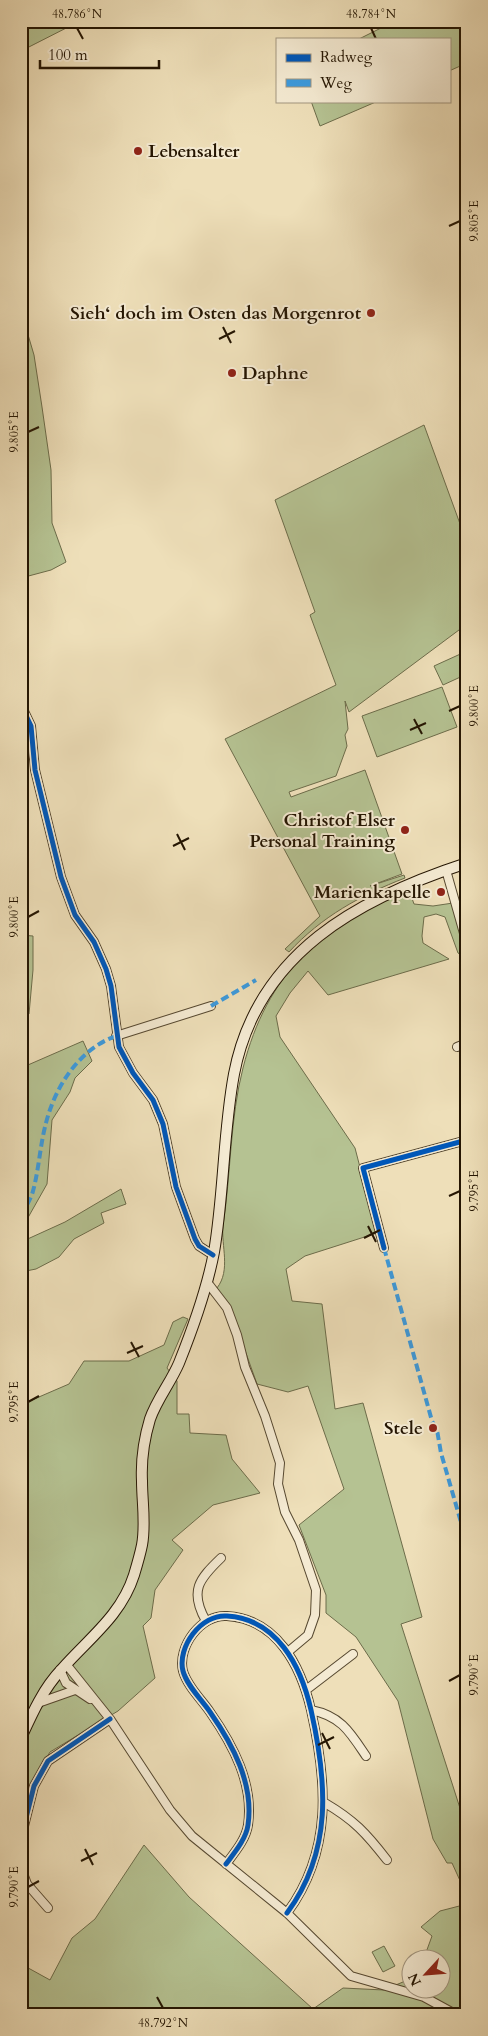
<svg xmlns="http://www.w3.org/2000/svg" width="488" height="2036" viewBox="0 0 488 2036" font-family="Cardo,serif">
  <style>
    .green { fill: #b5c292; stroke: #6c6c4a }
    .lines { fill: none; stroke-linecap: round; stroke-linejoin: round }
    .street-casing { stroke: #564830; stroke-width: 10 }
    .secondary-casing { stroke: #241502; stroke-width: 12 }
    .street { stroke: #f4ead2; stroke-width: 8 }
    .secondary { stroke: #f4ead2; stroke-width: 10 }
    .quiet { stroke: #3c9add; stroke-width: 4; stroke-dasharray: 8 4; stroke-linecap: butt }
    .cycleway-casing { stroke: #f4ead2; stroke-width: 8 }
    .cycleway { stroke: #0057b8; stroke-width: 5 }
    .ticks { fill: none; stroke: #241502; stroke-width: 2 }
    .poi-dot { fill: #8f2418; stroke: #f4ead2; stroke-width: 2 }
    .labels { text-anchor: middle; stroke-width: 4; stroke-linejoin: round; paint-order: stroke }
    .poi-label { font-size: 18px; font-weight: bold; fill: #241502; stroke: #f4ead2; text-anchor: end }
    .neatline { fill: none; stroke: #241502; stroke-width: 2 }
    .ticks-label { font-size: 12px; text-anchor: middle; fill: #241502 }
  </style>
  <rect width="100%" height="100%" fill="#eedfb9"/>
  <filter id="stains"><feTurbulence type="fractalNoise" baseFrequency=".004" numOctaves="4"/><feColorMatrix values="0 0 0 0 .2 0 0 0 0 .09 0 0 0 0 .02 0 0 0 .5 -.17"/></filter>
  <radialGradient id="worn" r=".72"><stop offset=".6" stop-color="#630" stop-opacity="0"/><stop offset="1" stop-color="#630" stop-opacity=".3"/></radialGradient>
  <path class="green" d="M 21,21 L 80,21 L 21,51 Z
    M 395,21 L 466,21 L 467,63 L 449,71 L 449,39 L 359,39 Z
    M 311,101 L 378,101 L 320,126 Z
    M 21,311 L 34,355 L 42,407 L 51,470 L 52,523 L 66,562 L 51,570 L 21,578 Z
    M 424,425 L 467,543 L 467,624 L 349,712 L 345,701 L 348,729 L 345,735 L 347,746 L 336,776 L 289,792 L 291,797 L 365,770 L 402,874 L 370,886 L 404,875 L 405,878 C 361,895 321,917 289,952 L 285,949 L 320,916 L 225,739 L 336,685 L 310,615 L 315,612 L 275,500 Z
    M 467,651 L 467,674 L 443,685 L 434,666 Z
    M 442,687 L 457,727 L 377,757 L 362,716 Z
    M 409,890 L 414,904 L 433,906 L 453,903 L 467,950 L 467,959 L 458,953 L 445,917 L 436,914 L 424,917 L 422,936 L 423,943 L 449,959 L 328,995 L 308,971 L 290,993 L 276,1016 L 280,1037 L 355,1148 L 377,1233 L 305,1256 L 286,1269 L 292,1301 L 322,1304 L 335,1409 L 363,1403 L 422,1617 L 401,1624 L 467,1830 L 467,1860 L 460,1862 L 467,1874 L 467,1896 L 452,1863 L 447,1863 L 433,1839 L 398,1701 L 356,1637 L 326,1613 L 326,1595 L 299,1525 L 344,1489 L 308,1386 L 288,1392 L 257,1384 L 232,1314 L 217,1288 C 231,1270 221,1246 223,1226 C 231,1174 230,1118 243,1068 C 267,973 321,926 409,890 Z
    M 21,935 L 33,936 L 33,970 L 29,1014 L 21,1021 Z
    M 83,1041 L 92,1061 L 75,1078 L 70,1092 L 52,1120 L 47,1184 L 21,1230 L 21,1068 Z
    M 121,1189 L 126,1204 L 101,1213 L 104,1223 L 74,1239 L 59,1257 L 36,1269 L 21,1272 L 21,1242 L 65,1222 Z
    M 183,1317 L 188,1319 L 167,1368 L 177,1381 L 177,1414 L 189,1414 L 190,1433 L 226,1435 L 232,1459 L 260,1493 L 213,1505 L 172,1540 L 183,1550 L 155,1590 L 151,1618 L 143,1626 L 155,1678 L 118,1711 L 50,1752 L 31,1783 L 21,1814 L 21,1402 L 25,1403 L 69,1384 L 84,1361 L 129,1361 L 164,1345 L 173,1322 Z
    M 144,1845 L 189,1897 L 313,2009 L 343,1988 L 384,1990 L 410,1979 L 410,1988 L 440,1988 L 440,1958 L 424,1958 L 432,1936 L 421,1927 L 440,1911 L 467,1904 L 467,2015 L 21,2015 L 21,1964 L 50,1980 L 72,1938 L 95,1919 Z
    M 384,1946 L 395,1966 L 383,1972 L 372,1952 Z"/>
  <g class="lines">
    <g class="street-casing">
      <path id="street" d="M 21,705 L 31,726 L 35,770 L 61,877 L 75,915 L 94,942 L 106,969 L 111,986 L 119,1047 L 133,1073 L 153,1100 L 163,1124 L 176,1187 L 195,1239 L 199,1246 L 213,1255
        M 446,870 L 467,944
        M 116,1036 L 211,1006
        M 457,1047 L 467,1043
        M 384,1248 L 363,1168 L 467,1140
        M 207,1282 L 227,1308 L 237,1335 L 245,1367 L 265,1416 L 280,1463 L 278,1484 L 285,1512 L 299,1540 L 316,1590 L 315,1615 L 308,1635 L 289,1651
        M 206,1621 C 189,1591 199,1579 221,1558
        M 66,1664 L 110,1719 L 170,1810 L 192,1836 L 287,1913 L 351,1976 L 424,1997 L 457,2015
        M 60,1670 L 66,1683 L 90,1699
        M 306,1690 L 353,1654
        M 38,1703 L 75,1690
        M 311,1710 C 341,1716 350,1732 366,1756
        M 325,1803 C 354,1820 366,1833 387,1860
        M 21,1838 L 34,1786 L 48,1761 L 110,1719
        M 226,1864 C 235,1852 246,1839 248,1825 C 254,1784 233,1745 210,1712 C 202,1700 187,1686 183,1671 C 177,1647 201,1614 227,1616 C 277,1619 301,1666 311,1710 C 327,1781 333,1851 287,1913
        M 21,1868 L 27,1884 L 48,1908"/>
    </g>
    <g class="secondary-casing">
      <path id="secondary" d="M 21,1738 C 32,1714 43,1689 61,1670 C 88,1639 121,1616 134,1575 C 137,1565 140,1555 142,1545 C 146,1524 142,1502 142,1481 C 141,1461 144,1439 150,1419 C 157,1399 171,1382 179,1363 C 193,1328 207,1289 214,1252 C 224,1194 223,1133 234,1074 C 257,953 359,898 467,863"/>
    </g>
    <use href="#street" class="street"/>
    <use href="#secondary" class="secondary"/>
    <path class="quiet" d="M 211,1006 L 256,980
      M 21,1215 C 25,1208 31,1199 33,1191 C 39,1169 40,1145 46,1123 C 55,1087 79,1049 116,1036
      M 384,1248 L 432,1421 L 437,1430 L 441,1453 L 467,1543"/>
    <g class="cycleway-casing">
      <path id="cycleway" d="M 21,705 L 31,726 L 35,770 L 61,877 L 75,915 L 94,942 L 106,969 L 111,986 L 119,1047 L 133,1073 L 153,1100 L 163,1124 L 176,1187 L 195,1239 L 199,1246 L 213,1255
        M 384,1248 L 363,1168 L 467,1140
        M 21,1838 L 34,1786 L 48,1761 L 110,1719
        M 226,1864 C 235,1852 246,1839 248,1825 C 254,1784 233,1745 210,1712 C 202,1700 187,1686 183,1671 C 177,1647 201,1614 227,1616 C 277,1619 301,1666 311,1710 C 327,1781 333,1851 287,1913"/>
    </g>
    <use href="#cycleway" class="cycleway"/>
  </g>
  <path class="ticks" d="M 77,28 L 83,39M 371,28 L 376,39M 449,226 L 460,221M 223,327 L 231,343M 219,339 L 235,331M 28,432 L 39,427M 449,711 L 460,706M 414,719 L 422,734M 410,730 L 426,723M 177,834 L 185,850M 173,846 L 189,838M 28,917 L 39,911M 449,1196 L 460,1191M 368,1226 L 376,1242M 364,1238 L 380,1230M 131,1342 L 139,1357M 127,1353 L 143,1346M 28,1402 L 39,1396M 449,1681 L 460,1675M 322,1733 L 330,1749M 318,1745 L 334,1737M 85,1849 L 93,1865M 81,1861 L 97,1853M 28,1887 L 39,1881M 157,1997 L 163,2008"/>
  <g class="poi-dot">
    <circle cx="138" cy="151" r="5"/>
    <circle cx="371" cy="313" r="5"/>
    <circle cx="232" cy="373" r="5"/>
    <circle cx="405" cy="830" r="5"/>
    <circle cx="441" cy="892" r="5"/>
    <circle cx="433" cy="1428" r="5"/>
  </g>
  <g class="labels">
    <g class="poi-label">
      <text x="148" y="157" text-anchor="start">Lebensalter</text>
      <text x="361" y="319">Sieh‘ doch im Osten das Morgenrot</text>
      <text x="242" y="379" text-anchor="start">Daphne</text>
      <text x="395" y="826">Christof Elser<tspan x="395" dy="21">Personal Training</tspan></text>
      <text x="431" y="898">Marienkapelle</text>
      <text x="423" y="1434">Stele</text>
    </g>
  </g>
  <rect width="488" height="2036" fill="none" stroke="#eedfb9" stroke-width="55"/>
  <rect x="276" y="38" width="175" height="65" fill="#f4ead2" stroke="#a1957f"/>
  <rect x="286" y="54" width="25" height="8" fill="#0057b8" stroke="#a1957f"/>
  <text x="320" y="62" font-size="15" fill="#241502">Radweg</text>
  <rect x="286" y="79" width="25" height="8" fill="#3c9add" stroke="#a1957f"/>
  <text x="320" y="88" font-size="15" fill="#241502">Weg</text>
  <g transform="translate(426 1974) rotate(244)"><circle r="24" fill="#f4ead2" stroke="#a1957f"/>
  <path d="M0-4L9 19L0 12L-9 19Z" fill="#8f2418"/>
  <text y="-8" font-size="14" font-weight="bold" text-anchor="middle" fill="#241502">N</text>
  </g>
  <path d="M40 60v8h119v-8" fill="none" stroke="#241502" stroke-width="2.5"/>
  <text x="48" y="60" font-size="15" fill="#241502" stroke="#f4ead2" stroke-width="4" paint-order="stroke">100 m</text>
  <rect x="28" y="28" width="432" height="1980" class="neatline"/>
  <g class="ticks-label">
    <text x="77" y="18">48.786°N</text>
    <text x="371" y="18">48.784°N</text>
    <text transform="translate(474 221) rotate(-90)" y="4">9.805°E</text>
    <text transform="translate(14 432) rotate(-90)" y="4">9.805°E</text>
    <text transform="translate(474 706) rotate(-90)" y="4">9.800°E</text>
    <text transform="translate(14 917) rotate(-90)" y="4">9.800°E</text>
    <text transform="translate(474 1191) rotate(-90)" y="4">9.795°E</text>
    <text transform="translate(14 1402) rotate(-90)" y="4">9.795°E</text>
    <text transform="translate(474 1675) rotate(-90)" y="4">9.790°E</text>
    <text transform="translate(14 1887) rotate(-90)" y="4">9.790°E</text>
    <text x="163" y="2027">48.792°N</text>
  </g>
  <rect width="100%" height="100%" filter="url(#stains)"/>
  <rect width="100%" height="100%" fill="url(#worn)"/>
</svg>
